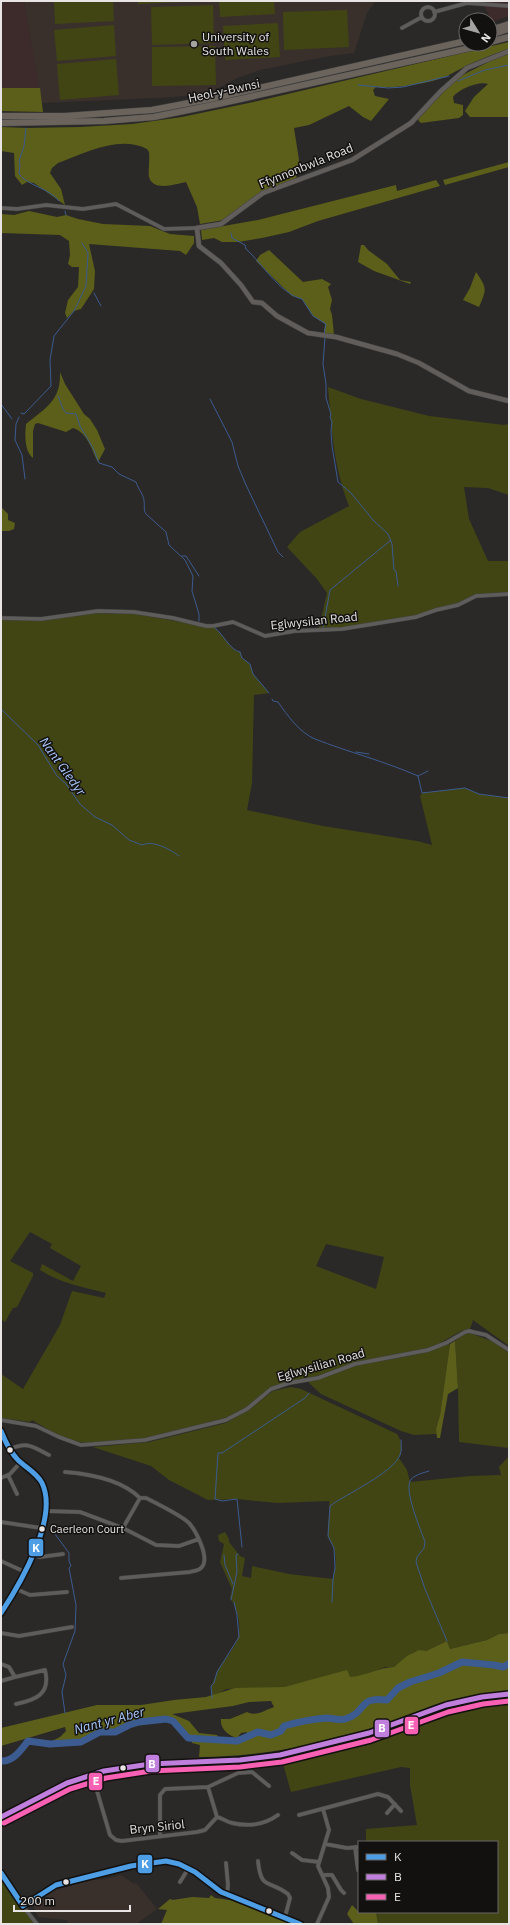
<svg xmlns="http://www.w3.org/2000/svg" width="510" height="1925" viewBox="0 0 510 1925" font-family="'IBM Plex Sans',sans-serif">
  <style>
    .commercial { fill: #3c2b2a }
    .built { fill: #39302b }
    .green { fill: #414514; fill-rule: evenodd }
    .forest { fill: #5b5f19; fill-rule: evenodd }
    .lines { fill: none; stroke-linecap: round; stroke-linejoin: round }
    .stream { stroke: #3c5b90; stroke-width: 1 }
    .river { stroke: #3c5b90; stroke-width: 7 }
    .street-casing { stroke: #454443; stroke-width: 4.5 }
    .secondary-casing { stroke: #454443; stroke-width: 5.5 }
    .highway-casing { stroke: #454443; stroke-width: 7 }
    .street { stroke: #5f5d5c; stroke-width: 3.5 }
    .secondary { stroke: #615d5b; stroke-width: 4.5 }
    .highway { stroke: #6b645d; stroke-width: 6 }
    .bus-1-casing { stroke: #131110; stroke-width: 8 }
    .bus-2-casing { stroke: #131110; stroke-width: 8 }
    .bus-3-casing { stroke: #131110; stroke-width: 8 }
    .bus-1 { stroke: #4d9ee5; stroke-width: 5 }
    .bus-2 { stroke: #c07fdc; stroke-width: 5 }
    .bus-3 { stroke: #f860b3; stroke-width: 5 }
    .poi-dot { fill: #a5a3a1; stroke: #131110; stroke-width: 1.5 }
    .bus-dot { fill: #e7e4e3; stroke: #131110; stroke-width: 1.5 }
    .labels { text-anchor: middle; stroke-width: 3; stroke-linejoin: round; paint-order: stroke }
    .bus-label { font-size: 11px; fill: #e7e4e3; stroke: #131110; text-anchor: start }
    .poi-label { font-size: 12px; fill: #e7e4e3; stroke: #131110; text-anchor: start }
    .street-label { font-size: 12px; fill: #e7e4e3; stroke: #131110 }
    .water-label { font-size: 13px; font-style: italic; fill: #aac9fb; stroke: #131110 }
    .line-badge { stroke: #131110; stroke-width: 1.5 }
    .badge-label { font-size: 11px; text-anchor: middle; font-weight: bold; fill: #fff }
  </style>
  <rect width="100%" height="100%" fill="#2b2927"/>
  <path class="commercial" d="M 1,1 L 24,1 L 40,88 L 1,88 Z
    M 482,1 L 509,1 L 509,16 L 492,22 Z"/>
  <path class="built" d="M 24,1 L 375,1 L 367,13 L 354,53 L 329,56 L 260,70 L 237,78 L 209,93 L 174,97 L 42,103 Z
    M 121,1875 L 134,1884 L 136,1883 L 157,1909 L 136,1924 L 68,1924 L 67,1920 L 38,1917 L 34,1907 L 51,1891 L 92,1880 L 106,1879 Z"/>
  <path class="green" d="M 54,1 L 113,1 L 114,21 L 55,24 Z
    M 138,1 L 209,1 L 138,4 Z
    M 219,1 L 274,1 L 275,14 L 220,17 Z
    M 213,5 L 214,43 L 152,45 L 151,7 Z
    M 347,10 L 349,47 L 284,50 L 283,12 Z
    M 278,23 L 280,57 L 225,60 L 223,26 Z
    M 114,25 L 116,56 L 57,61 L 54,30 Z
    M 215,46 L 216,85 L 152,86 L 152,47 Z
    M 116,59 L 119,95 L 60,100 L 57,64 Z
    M 328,387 L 361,399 L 429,416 L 504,425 L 509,424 L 509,495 L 488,488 L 464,487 L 469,519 L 488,561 L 509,561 L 509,594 L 476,596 L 458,605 L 416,617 L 318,632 L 327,593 L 317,579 L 287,547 L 300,532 L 349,506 C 333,464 332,431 328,387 Z
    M 90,613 L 136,614 L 215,628 C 224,635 230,650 240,652 L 242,658 L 250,664 L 253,674 L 269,693 L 254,695 L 252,783 L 247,810 L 323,826 L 417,841 L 432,845 L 420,796 L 422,793 L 465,788 L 479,794 L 509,798 L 509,1346 L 473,1320 L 470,1329 L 463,1330 L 438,1344 L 422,1350 L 355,1363 L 314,1377 L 268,1390 L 247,1407 L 229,1417 L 147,1438 L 88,1444 L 61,1437 L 32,1420 L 30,1422 L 1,1418 L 1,1374 L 23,1389 L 60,1325 L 72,1291 L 104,1298 L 106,1293 C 83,1287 60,1283 40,1270 L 42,1264 L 73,1281 L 81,1266 L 50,1248 L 52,1244 L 30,1232 L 10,1261 L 33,1273 L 33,1276 L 17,1307 L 13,1308 L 5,1322 L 1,1319 L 1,620 L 47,620 ZM 326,1244 L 384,1257 L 376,1289 L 316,1266 Z
    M 470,1333 L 494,1342 L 509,1353 L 509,1448 L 459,1442 L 458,1388 L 455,1341 L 464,1334 Z
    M 450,1344 L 440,1415 L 436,1429 L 437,1434 L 414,1435 L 401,1431 L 321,1394 L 309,1383 L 309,1381 L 356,1365 L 409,1356 Z
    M 291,1387 L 301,1389 L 397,1434 C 402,1441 403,1450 399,1458 L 407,1470 L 410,1482 L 470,1476 L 501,1475 L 499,1467 L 509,1456 L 509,1633 L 499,1634 L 487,1640 L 450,1649 L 447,1641 L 426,1651 L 413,1653 L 394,1667 L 385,1667 L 362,1676 L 303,1682 L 284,1687 L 226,1689 L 212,1697 L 211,1686 C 214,1681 215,1676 218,1670 C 224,1660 235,1648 238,1637 C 242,1627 237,1606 230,1598 L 232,1589 L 220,1562 L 224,1544 L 219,1541 L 218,1535 L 225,1532 L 229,1539 L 229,1542 L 240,1556 L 245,1558 L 242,1576 L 251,1578 L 252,1566 L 289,1574 L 333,1579 C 335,1571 337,1557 334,1549 C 333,1544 328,1540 328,1535 C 327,1523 331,1513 329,1501 L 277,1503 L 237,1499 L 208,1500 L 169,1480 L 151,1466 L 93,1447 L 149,1442 L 226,1423 L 251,1408 L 273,1391 Z
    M 509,1692 L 509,1924 L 378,1924 L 376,1912 L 497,1912 L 497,1842 L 366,1842 L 366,1829 L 417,1825 L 410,1785 L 410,1768 L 401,1767 L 291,1792 L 280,1753 L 379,1728 L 426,1709 L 470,1698 Z
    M 1,1873 L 10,1890 L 37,1924 L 1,1924 Z"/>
  <path class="forest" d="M 509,42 L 509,49 C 487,56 469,64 449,75 C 435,83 393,89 376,87 L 373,90 L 375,96 L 389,99 L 371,121 L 363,117 L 349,106 L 309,125 L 294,128 L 299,160 L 296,180 L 273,187 L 250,200 L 224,220 L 200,224 L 197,207 L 186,182 C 176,184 153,192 149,177 C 148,170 150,159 149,152 L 147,149 C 119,135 86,153 58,163 L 52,168 L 50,173 L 61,189 L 65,205 L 34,183 L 27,182 L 22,185 L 15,176 L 14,153 L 1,151 L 1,127 L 26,128 L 80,127 L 132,124 L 182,117 L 258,101 Z
    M 509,54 L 509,117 L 470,117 L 465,111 L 474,97 L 488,84 C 479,81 459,89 453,97 L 454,103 L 463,105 L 463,115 L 459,118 L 421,123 L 418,120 L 420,115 L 457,78 L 496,58 Z
    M 1,88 L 40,88 L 43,112 L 1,111 Z
    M 509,162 L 509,167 L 445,185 L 443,180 Z
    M 436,180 L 440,186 L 318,221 L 289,232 L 262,238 L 238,242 L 222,242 L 214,238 L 202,240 L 201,230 L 258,220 L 396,185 L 397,191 Z
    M 29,211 L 57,217 L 66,215 L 78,219 L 103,224 L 150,226 L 170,234 L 194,236 L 194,243 L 186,255 L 180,251 L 89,244 L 95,271 L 94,289 L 81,309 L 74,311 L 67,318 L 65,313 L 68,300 L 78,287 L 79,267 L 72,267 L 68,264 L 70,255 L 69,241 L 60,235 L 1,233 L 1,214 L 14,215 Z
    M 361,245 L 364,245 L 368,250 L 387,264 L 400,280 L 411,282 L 410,284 L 374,271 L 358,262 Z
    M 269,250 L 303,282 L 322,279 L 331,284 L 328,287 L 332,300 L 330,309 L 332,315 L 334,335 L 324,334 L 325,324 L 313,316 L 302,299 L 292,296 L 256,261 L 260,255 Z
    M 476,272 C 487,288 487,289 479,307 L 463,300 L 470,288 Z
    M 60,372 L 65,384 L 84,414 L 90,419 L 97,430 L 105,449 L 98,462 C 91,449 88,433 73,428 L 66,432 L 38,423 L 35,424 L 33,431 L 33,458 C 24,451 25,434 26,424 C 47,407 61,400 60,372 Z
    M 1,507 L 8,514 L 8,520 L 15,523 L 14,529 L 9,531 L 1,531 Z
    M 455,1341 L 458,1388 L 448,1394 L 440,1438 L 437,1438 L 436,1429 L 440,1415 L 450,1344 Z
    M 509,1633 L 509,1691 C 486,1693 463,1697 440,1703 C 419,1710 399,1720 378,1726 C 320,1745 260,1757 199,1757 L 200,1745 L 192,1743 L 191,1739 L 183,1734 L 173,1721 L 166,1719 L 139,1722 L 129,1725 L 115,1732 L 100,1732 L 81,1742 L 46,1744 L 60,1737 L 66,1731 L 65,1727 L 1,1746 L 1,1728 L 97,1705 L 141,1705 L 174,1700 L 206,1697 L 235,1688 L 284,1687 L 347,1670 L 350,1677 C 366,1676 379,1667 394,1667 L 407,1656 L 419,1650 L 426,1651 L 447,1641 L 450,1649 L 487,1640 L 499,1634 ZM 271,1701 L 274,1707 C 265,1710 256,1717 247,1712 L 230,1719 L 221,1719 C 220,1729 228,1735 237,1738 L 241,1733 L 247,1732 C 242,1743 233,1741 221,1740 L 217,1735 L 199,1733 L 189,1721 L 172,1714 L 233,1706 L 249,1702 Z
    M 211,1895 L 215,1898 L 237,1901 L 295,1924 L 161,1924 L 167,1910 L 158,1909 L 170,1899 L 173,1900 L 192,1897 L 209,1898 Z
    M 352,1905 L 359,1912 L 376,1912 L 378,1924 L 354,1924 L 347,1914 Z"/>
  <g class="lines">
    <path class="stream" d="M 458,81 L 485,70 L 509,65
      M 358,85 L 388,88 L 403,87 L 449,76
      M 26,128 L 24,146 L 19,161 L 20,164 L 19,174 C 28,186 49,188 59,201
      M 65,211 L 66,215
      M 231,233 L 232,238 L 245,245 L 246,249 C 262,263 279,293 302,299 L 313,316 L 326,324 L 324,334
      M 94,293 L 101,306
      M 325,337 L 323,364 L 326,384 L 326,398 L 331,414 L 330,417 L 332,422 L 331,431 L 332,446 L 338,482 L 351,493 L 373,520 L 388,534 L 392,544 L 394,570 L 396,571 L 398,586
      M 58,396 C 61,402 61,407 66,413 L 76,414 L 80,426 L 93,448 L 99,463 L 112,467 L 119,474 L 136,482 C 138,489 144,495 144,501 C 145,506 143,509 146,514 L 166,532 L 169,545 L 185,560 L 193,576 L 192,591 L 199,614 L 199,621
      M 210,399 L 232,442 L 238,466 L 246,485 L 278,552 L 283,557
      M 1,404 L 12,419
      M 21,413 L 24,414 L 51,386 L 50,360 L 54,336 L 74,311 L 86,286 L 88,253 L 82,243
      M 19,417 L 16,424 L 15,440 L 22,455 L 25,479
      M 182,556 L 186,556 L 199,576
      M 215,628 C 224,635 230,650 240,652 L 242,658 L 250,664 L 253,674 L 269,693
      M 323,628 L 330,590 L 391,540
      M 272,699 L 273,701 L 278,702 C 287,715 300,733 315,739 C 348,752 384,761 418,776 L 422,793 L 465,788 L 479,794 L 509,798
      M 1,709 L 38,745 L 57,776 L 66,784 L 80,804 L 95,817 L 112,825 L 129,840 L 142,845 C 153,840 170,849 179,856
      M 356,752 L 369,754
      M 418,776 L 428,771
      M 429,1471 C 423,1473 413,1475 410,1481 C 405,1493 420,1528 425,1542 L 424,1548 L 417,1557 L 416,1562 L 425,1589 L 447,1641
      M 55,1534 L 69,1553 L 69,1561 L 71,1566 L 69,1568 L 76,1605 L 75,1631 L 63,1664 L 66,1675 L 62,1692 L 65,1713
      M 242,1547 L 237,1499 L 222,1501 L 215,1499 L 218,1453 L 222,1453 L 305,1398 L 309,1393
      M 224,1555 L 225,1565 L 233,1584
      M 231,1600 L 237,1572 L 236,1555 L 238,1554
      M 332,1602 L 333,1579 L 335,1568 L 334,1548 L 328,1536 L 330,1506 C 346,1494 393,1473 400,1455 C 402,1451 401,1445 401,1440
      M 212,1698 L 211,1686 L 214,1683 L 217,1672 L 239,1637 L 237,1615 L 234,1602
      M 149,1924 L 156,1924"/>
    <path class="river" d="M 1,1761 C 13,1762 21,1750 28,1741 L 50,1744 L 81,1742 L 100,1732 L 115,1732 L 129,1725 L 139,1722 L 166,1719 L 173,1721 L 188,1738 L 237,1741 L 258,1732 L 271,1735 L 281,1731 L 284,1726 C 298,1722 312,1719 327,1718 C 332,1718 340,1721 345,1719 C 368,1712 357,1696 387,1700 L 398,1688 L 410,1682 L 439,1673 L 462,1662 L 494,1665 L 503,1667 L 509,1664"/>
    <g class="street-casing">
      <path id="street" d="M421 14a7 7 0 1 1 14 0a7 7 0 1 1-14 0Z
        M 434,12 L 467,3 L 509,6
        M 402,28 L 422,17
        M 1,208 L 17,209 L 46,205 L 83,209 L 116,204 L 164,229 L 197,228
        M 1,618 L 41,619 L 98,611 L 134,612 L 173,618 L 206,626 L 213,626 L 233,622 L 265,636 L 295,631 L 342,629 L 416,617 L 436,610 L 458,605 L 476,596 L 509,594
        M 1,1420 L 36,1426 L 59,1437 L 81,1445 L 145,1440 L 226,1420 L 247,1409 L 271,1389 L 289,1383 L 318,1378 L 355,1364 L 428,1350 L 446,1343 L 465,1332 L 469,1331 L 486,1335 L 509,1350
        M 1,1431 C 5,1440 9,1450 16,1458 C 24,1467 36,1473 42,1484 C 58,1514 19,1588 1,1613
        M 10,1449 C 28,1441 33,1447 49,1455
        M 65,1472 C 90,1474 122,1480 140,1498
        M 8,1475 L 17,1494
        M 1,1478 L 10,1474 L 20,1463
        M 45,1511 L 80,1512 L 123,1528 L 156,1545 L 179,1546 L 199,1539
        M 1,1522 L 41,1528
        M 33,1555 L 40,1557 L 63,1554
        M 1,1561 L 25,1572
        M 121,1578 L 190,1572 C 193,1571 198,1571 201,1568 C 211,1559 196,1531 189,1523 C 182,1516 156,1503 146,1498 L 140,1498 L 123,1528
        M 16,1589 L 30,1595 L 67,1592
        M 1,1633 L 19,1636 L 72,1627
        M 1,1664 L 9,1667 L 15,1677 L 45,1670 C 51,1694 36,1700 16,1704
        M 1,1681 L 15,1677
        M 92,1774 L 110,1835 L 116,1840 L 122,1841 L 197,1832 L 205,1830 L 217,1817
        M 208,1787 L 217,1817
        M 387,1813 L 395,1804
        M 299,1815 L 378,1794 L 388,1797 L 401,1811
        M 217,1817 C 222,1818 227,1822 232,1823 C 249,1827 264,1825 278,1815
        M 160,1836 L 160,1795 L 165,1789 L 208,1787 L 238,1773 L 252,1772 L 269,1786
        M 325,1844 L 347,1848 L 359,1847
        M 355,1847 L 358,1870
        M 292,1853 L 302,1860 L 319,1862
        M 258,1861 C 261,1891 269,1879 288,1894 L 290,1898 L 285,1917
        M 226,1863 L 228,1885 L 227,1895
        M 1,1873 L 10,1890 L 37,1924
        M 322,1875 L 332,1875 L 341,1890 L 344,1893
        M 180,1882 L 188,1869
        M 23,1906 L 56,1885 L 131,1866 L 166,1861 L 179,1864 L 195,1872 L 221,1892 L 300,1924
        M 317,1924 L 329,1897 L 328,1888 L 318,1866 L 329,1830 L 323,1809"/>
    </g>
    <g class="secondary-casing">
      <path id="secondary" d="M 509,51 L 467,68 L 441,91 L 411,123 L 352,160 L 263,193 L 221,224 L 197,228 L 199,246 L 221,263 L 241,285 L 253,302 L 262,303 L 277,316 L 308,333 L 336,337 L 397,354 L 419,363 L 469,391 L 509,401
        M 1,1817 L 67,1783 L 104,1771 L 150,1764 L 240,1760 L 280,1755 L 369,1733 L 446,1705 L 482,1697 L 509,1694"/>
    </g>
    <g class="highway-casing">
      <path id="highway" d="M 490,30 L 509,24
        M 490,35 L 509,29
        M 490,42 L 509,37
        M 1,116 L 65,116 L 152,110 L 210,99 L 466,41
        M 1,123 L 104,121 L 154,117 L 218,104 L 488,44"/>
    </g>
    <use href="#street" class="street"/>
    <use href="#secondary" class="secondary"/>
    <use href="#highway" class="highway"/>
    <g class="bus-1-casing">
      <path id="bus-1" d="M 1,1431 C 5,1441 10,1452 18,1460 C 25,1467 37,1473 42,1483 C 59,1518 20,1584 1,1613
        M 1,1873 L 23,1906 L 56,1885 L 131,1866 L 166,1861 L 179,1864 L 195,1872 L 221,1892 L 300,1924"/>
    </g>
    <g class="bus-2-casing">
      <path id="bus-2" d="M 1,1817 L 67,1783 L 104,1771 L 150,1764 L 240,1760 L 280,1755 L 369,1733 L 446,1705 L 482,1697 L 509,1694"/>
    </g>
    <g class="bus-3-casing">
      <path id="bus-3" d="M 4,1823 L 70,1789 L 106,1778 L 151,1771 L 240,1767 L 282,1762 L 371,1740 L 448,1712 L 483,1704 L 509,1701"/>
    </g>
    <use href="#bus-1" class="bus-1"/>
    <use href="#bus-2" class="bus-2"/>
    <use href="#bus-3" class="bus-3"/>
  </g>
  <circle class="poi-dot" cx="194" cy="44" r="4"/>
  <g class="bus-dot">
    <circle cx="10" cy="1450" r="3.5"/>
    <circle cx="42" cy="1529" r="3.5"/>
    <circle cx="123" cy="1768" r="3.5"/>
    <circle cx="66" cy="1882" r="3.5"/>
    <circle cx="269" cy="1911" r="3.5"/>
  </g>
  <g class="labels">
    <g class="bus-label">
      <text x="50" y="1533">Caerleon Court</text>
    </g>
    <g class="poi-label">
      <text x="202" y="41">University of<tspan x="202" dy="14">South Wales</tspan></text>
    </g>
    <g class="street-label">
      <text transform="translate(224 91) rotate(-12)" y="4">Heol-y-Bwnsi</text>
      <text transform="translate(306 166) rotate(-22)" y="4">Ffynnonbwla Road</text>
      <text transform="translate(314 621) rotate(-6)" y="4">Eglwysilan Road</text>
      <text transform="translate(321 1365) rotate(-16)" y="4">Eglwysilian Road</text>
      <text transform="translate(157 1827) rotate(-6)" y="4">Bryn Siriol</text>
    </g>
    <g class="water-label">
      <text transform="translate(63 766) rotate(54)" y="5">Nant Gledyr</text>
      <text transform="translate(109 1720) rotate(-15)" y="5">Nant yr Aber</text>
    </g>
  </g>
  <g class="line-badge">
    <rect x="28" y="1538" width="16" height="19" rx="4" fill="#4d9ee5"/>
    <rect x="404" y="1716" width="15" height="19" rx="4" fill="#f860b3"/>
    <rect x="374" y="1719" width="16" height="19" rx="4" fill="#c07fdc"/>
    <rect x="145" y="1754" width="15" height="19" rx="4" fill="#c07fdc"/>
    <rect x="88" y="1772" width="15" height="19" rx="4" fill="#f860b3"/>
    <rect x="137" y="1854" width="16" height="20" rx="4" fill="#4d9ee5"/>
  </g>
  <g class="badge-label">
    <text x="36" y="1552">K</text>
    <text x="411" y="1729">E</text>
    <text x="382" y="1732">B</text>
    <text x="152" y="1768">B</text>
    <text x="96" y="1785">E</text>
    <text x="145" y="1868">K</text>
  </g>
  <rect width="510" height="1925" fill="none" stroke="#e7e4e3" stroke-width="4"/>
  <rect x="358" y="1841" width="140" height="72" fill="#131110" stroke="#686564"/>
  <rect x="366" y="1854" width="20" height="6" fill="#4d9ee5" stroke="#686564"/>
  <text x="394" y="1861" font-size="12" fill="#e7e4e3">K</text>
  <rect x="366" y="1874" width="20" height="6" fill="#c07fdc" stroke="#686564"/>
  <text x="394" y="1881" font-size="12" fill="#e7e4e3">B</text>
  <rect x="366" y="1894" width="20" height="6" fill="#f860b3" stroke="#686564"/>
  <text x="394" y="1901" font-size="12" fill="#e7e4e3">E</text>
  <g transform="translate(478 32) rotate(127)"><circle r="19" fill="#131110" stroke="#686564"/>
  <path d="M0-3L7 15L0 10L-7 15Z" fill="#a5a3a1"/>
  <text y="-6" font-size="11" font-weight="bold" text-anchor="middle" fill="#e7e4e3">N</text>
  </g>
  <path d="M14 1905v6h116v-6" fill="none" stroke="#e7e4e3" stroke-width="2"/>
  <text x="20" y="1905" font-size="12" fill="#e7e4e3" stroke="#131110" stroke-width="3" paint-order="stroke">200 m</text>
</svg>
